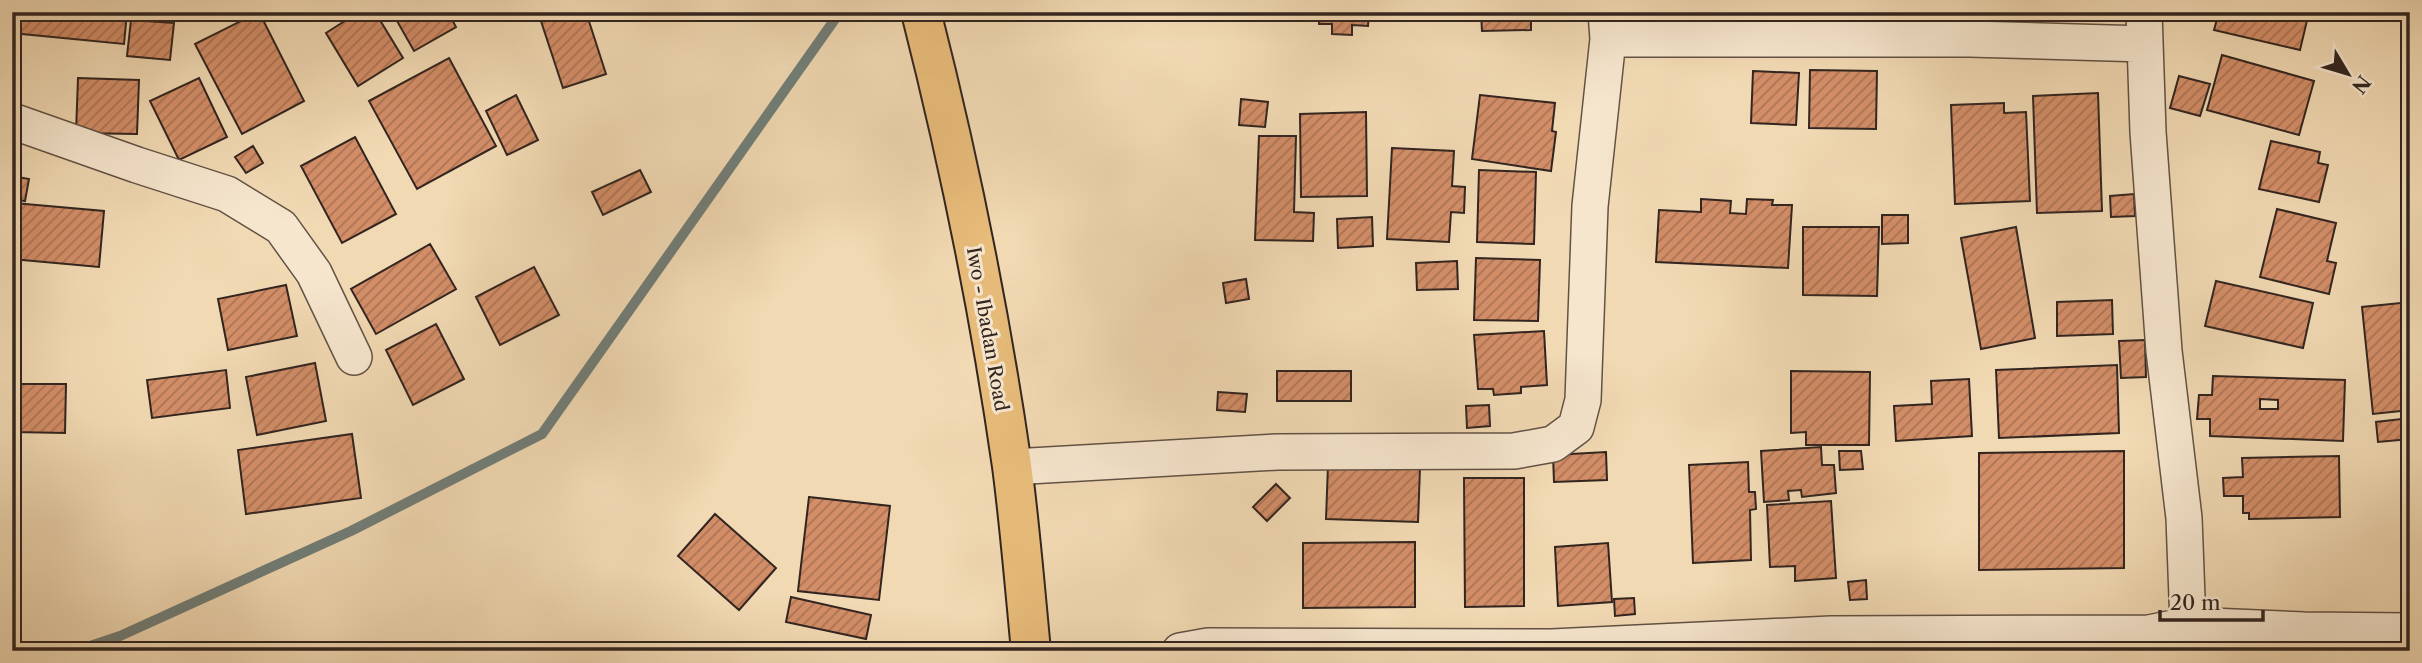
<svg xmlns="http://www.w3.org/2000/svg" width="2422" height="663" viewBox="0 0 2422 663" font-family="'Libre Caslon Text',serif">
  <style>
    .lines { fill: none; stroke-linecap: round; stroke-linejoin: round }
    .stream { stroke: #717e78; stroke-width: 10 }
    .building { fill: url(#building-hatch); stroke: #322520; stroke-width: 2; fill-rule: evenodd }
    .street-casing { stroke: #625245; stroke-width: 38 }
    .primary-casing { stroke: #322520; stroke-width: 42 }
    .street { stroke: #f6e6ce; stroke-width: 35 }
    .primary { stroke: #e8bc7a; stroke-width: 38 }
    .labels { text-anchor: middle; stroke-width: 6; stroke-linejoin: round; paint-order: stroke }
    .street-label { font-size: 19px; fill: #322520; stroke: #f6e6ce }
  </style>
  <defs>
    <pattern id="building-hatch" width="6" height="6" patternUnits="userSpaceOnUse" patternTransform="scale(1.75)"><rect width="6" height="6" fill="#d38e68"/><path d="M-1 1l2-2M0 6l6-6M5 7l2-2" fill="none" stroke="#ac7455"/></pattern>
  </defs>
  <rect width="100%" height="100%" fill="#f1d9b3"/>
  <filter id="stains"><feTurbulence type="fractalNoise" baseFrequency=".00286" numOctaves="4"/><feColorMatrix values="0 0 0 0 .2 0 0 0 0 .09 0 0 0 0 .02 0 0 0 .5 -.17"/></filter>
  <radialGradient id="worn" r=".72"><stop offset=".6" stop-color="#630" stop-opacity="0"/><stop offset="1" stop-color="#630" stop-opacity=".3"/></radialGradient>
  <g class="lines">
    <path class="stream" d="M 75,651 L 120,636 L 351,531 L 542,434 L 840,12"/>
  </g>
  <path class="building" d="M 12,12 L 127,12 L 124,44 L 12,33 Z
    M 259,12 L 304,101 L 242,134 L 195,44 Z
    M 359,12 L 375,12 L 403,58 L 358,86 L 326,33 Z
    M 392,12 L 448,12 L 456,27 L 414,51 Z
    M 538,12 L 586,12 L 606,74 L 563,88 Z
    M 1319,12 L 1369,12 L 1368,26 L 1352,25 L 1352,35 L 1332,34 L 1332,24 L 1319,24 Z
    M 1377,12 L 1443,12 L 1443,20 L 1377,20 Z
    M 1481,12 L 1531,12 L 1531,30 L 1482,31 Z
    M 2219,12 L 2309,12 L 2300,50 L 2214,30 Z
    M 131,20 L 174,23 L 170,60 L 127,56 Z
    M 2222,55 L 2314,81 L 2299,135 L 2207,110 Z
    M 449,58 L 496,146 L 417,189 L 369,101 Z
    M 1810,70 L 1877,71 L 1876,129 L 1809,128 Z
    M 1753,71 L 1799,73 L 1796,125 L 1751,123 Z
    M 2179,76 L 2210,84 L 2200,116 L 2170,108 Z
    M 78,78 L 139,80 L 137,134 L 76,133 Z
    M 199,78 L 227,137 L 179,160 L 150,101 Z
    M 2098,93 L 2102,211 L 2037,213 L 2033,96 Z
    M 516,95 L 538,140 L 507,155 L 486,111 Z
    M 1480,95 L 1555,103 L 1552,131 L 1556,132 L 1551,171 L 1472,159 Z
    M 1241,99 L 1268,102 L 1265,127 L 1239,125 Z
    M 2004,103 L 2004,113 L 2026,112 L 2030,201 L 1955,204 L 1951,105 Z
    M 1366,112 L 1367,196 L 1301,197 L 1300,114 Z
    M 1259,136 L 1296,136 L 1294,212 L 1314,213 L 1313,241 L 1255,240 Z
    M 355,137 L 396,214 L 342,243 L 301,166 Z
    M 2271,141 L 2320,152 L 2318,163 L 2328,165 L 2319,202 L 2259,189 Z
    M 253,146 L 263,163 L 246,173 L 235,157 Z
    M 1392,148 L 1454,151 L 1452,186 L 1465,187 L 1464,213 L 1451,212 L 1449,242 L 1387,239 Z
    M 640,170 L 651,192 L 603,215 L 592,192 Z
    M 1479,170 L 1536,172 L 1534,244 L 1477,242 Z
    M 12,176 L 29,179 L 25,201 L 12,199 Z
    M 2134,194 L 2135,216 L 2111,217 L 2110,196 Z
    M 1701,199 L 1731,201 L 1730,213 L 1746,214 L 1747,199 L 1773,200 L 1772,205 L 1792,205 L 1788,268 L 1656,262 L 1659,210 L 1701,212 Z
    M 14,203 L 104,211 L 99,267 L 12,259 Z
    M 2277,209 L 2336,223 L 2327,261 L 2336,263 L 2329,294 L 2260,277 Z
    M 1882,215 L 1908,215 L 1908,243 L 1882,244 Z
    M 1372,217 L 1373,246 L 1338,248 L 1337,219 Z
    M 1803,227 L 1879,227 L 1877,296 L 1803,295 Z
    M 2016,227 L 2035,338 L 1981,349 L 1961,238 Z
    M 430,244 L 456,289 L 376,334 L 351,289 Z
    M 1476,258 L 1540,260 L 1538,321 L 1474,320 Z
    M 1457,261 L 1458,289 L 1417,290 L 1416,263 Z
    M 534,267 L 559,315 L 500,345 L 476,297 Z
    M 1246,279 L 1249,299 L 1226,303 L 1223,283 Z
    M 2216,281 L 2313,303 L 2303,348 L 2205,326 Z
    M 286,285 L 297,336 L 228,350 L 218,299 Z
    M 2112,300 L 2113,334 L 2057,336 L 2057,302 Z
    M 2410,302 L 2410,347 L 2407,347 L 2410,410 L 2373,414 L 2362,307 Z
    M 436,324 L 464,379 L 413,405 L 386,350 Z
    M 1544,331 L 1547,385 L 1521,387 L 1521,393 L 1494,395 L 1493,389 L 1478,389 L 1474,335 Z
    M 2145,340 L 2146,377 L 2121,378 L 2119,341 Z
    M 315,363 L 326,421 L 257,435 L 246,377 Z
    M 2117,365 L 2119,433 L 1999,438 L 1996,370 Z
    M 226,370 L 230,408 L 152,418 L 147,380 Z
    M 1277,371 L 1351,371 L 1351,401 L 1277,401 Z
    M 1791,371 L 1870,372 L 1869,445 L 1806,445 L 1806,432 L 1791,433 Z
    M 2213,376 L 2345,380 L 2343,441 L 2210,436 L 2210,419 L 2197,419 L 2199,395 L 2212,395 ZM 2260,399 L 2278,400 L 2278,409 L 2260,409 Z
    M 1969,379 L 1972,436 L 1896,441 L 1894,406 L 1932,404 L 1931,381 Z
    M 15,384 L 66,384 L 65,433 L 14,432 Z
    M 1218,392 L 1247,394 L 1245,412 L 1217,410 Z
    M 1489,405 L 1490,426 L 1467,428 L 1466,406 Z
    M 2410,418 L 2410,439 L 2378,442 L 2376,422 Z
    M 352,434 L 361,498 L 246,514 L 238,450 Z
    M 1821,447 L 1822,465 L 1834,465 L 1836,493 L 1802,497 L 1801,490 L 1788,491 L 1789,500 L 1764,502 L 1761,451 Z
    M 1839,451 L 1861,451 L 1863,469 L 1840,470 Z
    M 2124,451 L 2124,568 L 1979,570 L 1979,453 Z
    M 1606,452 L 1607,480 L 1554,482 L 1553,455 Z
    M 2339,456 L 2340,517 L 2249,519 L 2249,513 L 2243,513 L 2243,496 L 2224,496 L 2223,478 L 2243,477 L 2242,458 Z
    M 1748,462 L 1749,492 L 1755,492 L 1756,509 L 1750,510 L 1751,560 L 1693,563 L 1689,465 Z
    M 1328,465 L 1420,468 L 1418,522 L 1326,519 Z
    M 1464,478 L 1524,478 L 1524,606 L 1465,607 Z
    M 1276,484 L 1290,498 L 1267,521 L 1253,507 Z
    M 809,497 L 890,506 L 879,600 L 798,591 Z
    M 1831,501 L 1836,578 L 1795,581 L 1795,566 L 1770,567 L 1767,505 Z
    M 715,514 L 776,568 L 739,610 L 678,556 Z
    M 1415,542 L 1415,607 L 1303,608 L 1303,543 Z
    M 1608,543 L 1612,602 L 1558,606 L 1555,547 Z
    M 1866,580 L 1867,599 L 1850,600 L 1848,582 Z
    M 791,597 L 871,615 L 866,639 L 786,622 Z
    M 1634,598 L 1635,614 L 1615,616 L 1614,599 Z"/>
  <g class="lines">
    <g class="street-casing">
      <path id="street" d="M 2144,12 L 2148,132 L 2164,351 L 2184,518 L 2189,651
        M 1608,39 L 1970,39 L 2145,44
        M 12,121 L 137,165 L 227,194 L 281,227 L 314,273 L 354,357
        M 1012,467 L 1277,452 L 1514,451 L 1553,444 L 1576,427 L 1583,400 L 1590,206 L 1608,39 L 1606,12
        M 1180,651 L 1208,646 L 1552,647 L 1831,634 L 2149,633 L 2188,625 L 2304,630 L 2410,631"/>
    </g>
    <g class="primary-casing">
      <path id="primary" d="M 921,12 C 959,161 990,313 1012,466 C 1020,527 1025,589 1031,651"/>
    </g>
    <use href="#street" class="street"/>
    <use href="#primary" class="primary"/>
  </g>
  <g class="labels">
    <g class="street-label">
      <text transform="translate(988 329) rotate(80)" y="7">Iwo - Ibadan Road</text>
    </g>
  </g>
  <rect width="2422" height="663" fill="none" stroke="#f1d9b3" stroke-width="42"/>
  <rect x="14" y="14" width="2394" height="635" fill="none" stroke="#322520" stroke-width="3.5"/>
  <rect x="21" y="21" width="2380" height="621" fill="none" stroke="#322520" stroke-width="2"/>
  <g transform="translate(2348 74) rotate(128)" stroke="#f6e6ce" stroke-width="5" paint-order="stroke">
  <path d="M0-5L12 26L0 18L-12 26Z" fill="#322520"/>
  <text y="-10" font-size="19" font-weight="bold" text-anchor="middle" fill="#322520">N</text>
  </g>
  <path d="M2160 610v10h103v-10" fill="none" stroke="#322520" stroke-width="3.5"/>
  <text x="2170" y="610" font-size="21" fill="#322520" stroke="#f6e6ce" stroke-width="5" paint-order="stroke">20 m</text>
  <rect width="100%" height="100%" filter="url(#stains)"/>
  <rect width="100%" height="100%" fill="url(#worn)"/>
</svg>
